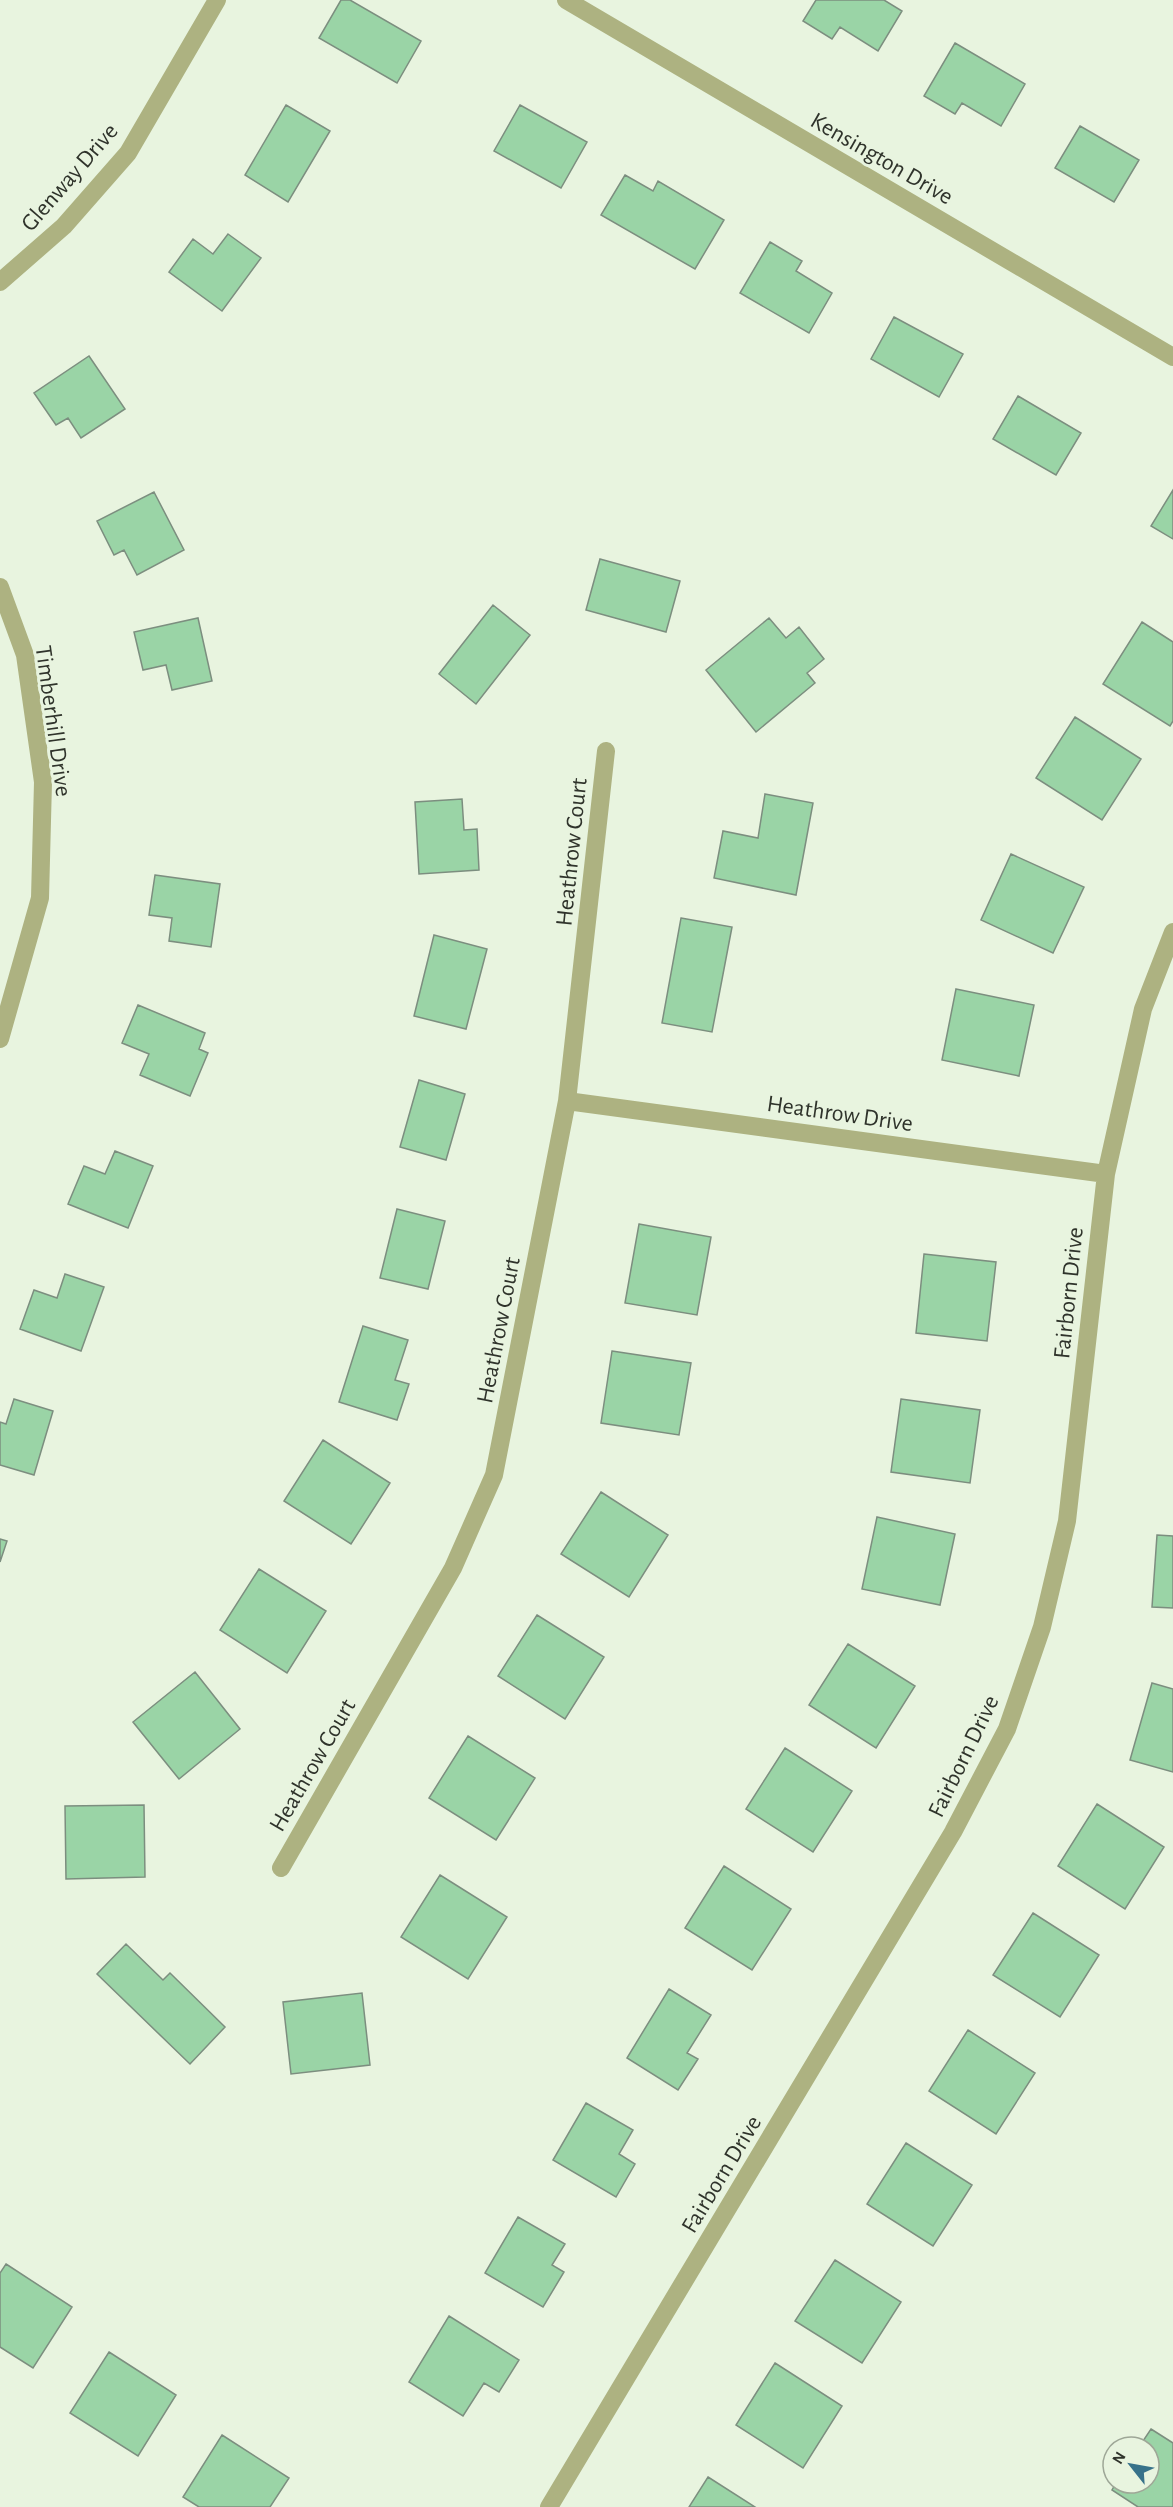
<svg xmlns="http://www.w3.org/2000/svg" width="1173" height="2507" viewBox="0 0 1173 2507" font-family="'Alegreya Sans',sans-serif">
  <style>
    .building { fill: #9ad4a6; stroke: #7c8e7f; stroke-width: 1.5 }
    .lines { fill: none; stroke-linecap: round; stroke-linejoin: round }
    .street { stroke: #adb281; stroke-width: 18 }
    .labels { text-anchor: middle; stroke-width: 6; stroke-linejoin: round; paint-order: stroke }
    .street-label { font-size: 24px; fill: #2f332b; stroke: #e8f4df }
  </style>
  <rect width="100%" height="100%" fill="#e8f4df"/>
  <path class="building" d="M 341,0 L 350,0 L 421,41 L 397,83 L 319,38 Z
    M 816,0 L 884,0 L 902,11 L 878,51 L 840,27 L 832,39 L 803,21 Z
    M 955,43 L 1025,84 L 1001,126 L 962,103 L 955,114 L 924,96 Z
    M 286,105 L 330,131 L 288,202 L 245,175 Z
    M 520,105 L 587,142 L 561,188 L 494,151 Z
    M 1080,126 L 1139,160 L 1114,202 L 1055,168 Z
    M 625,175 L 653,191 L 658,181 L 724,220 L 695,269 L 601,215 Z
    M 228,234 L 261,258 L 222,311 L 169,272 L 193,239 L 213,254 Z
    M 770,242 L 802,261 L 796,271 L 832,293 L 809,333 L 740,293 Z
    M 894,317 L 963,354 L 939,397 L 871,359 Z
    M 89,356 L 125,409 L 81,438 L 68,418 L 56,425 L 34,393 Z
    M 1018,396 L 1081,433 L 1056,475 L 993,439 Z
    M 1173,490 L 1173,539 L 1151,526 Z
    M 154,492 L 184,550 L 137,575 L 124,550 L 114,555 L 97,521 Z
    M 600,559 L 680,581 L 666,632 L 586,610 Z
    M 493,605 L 530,635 L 476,704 L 439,674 Z
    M 198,618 L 212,681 L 172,690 L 166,665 L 143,670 L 134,632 Z
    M 769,618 L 786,638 L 799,627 L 824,659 L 807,673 L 815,683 L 756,732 L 706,670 Z
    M 1142,622 L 1173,642 L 1173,721 L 1170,726 L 1103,684 Z
    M 1075,717 L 1141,759 L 1102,820 L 1036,778 Z
    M 765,794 L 813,803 L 796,895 L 714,878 L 723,831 L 758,838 Z
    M 462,799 L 464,830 L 477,829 L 479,870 L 419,874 L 415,802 Z
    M 1011,854 L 1084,887 L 1053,953 L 981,920 Z
    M 155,875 L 220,884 L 211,947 L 169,941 L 172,918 L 149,915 Z
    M 681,918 L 732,927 L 712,1032 L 662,1023 Z
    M 434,935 L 487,949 L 466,1029 L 414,1016 Z
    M 956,989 L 1034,1005 L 1019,1076 L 942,1060 Z
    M 138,1005 L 205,1033 L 199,1049 L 208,1053 L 190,1096 L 140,1075 L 149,1054 L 122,1043 Z
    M 419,1080 L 465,1094 L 446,1160 L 400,1147 Z
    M 115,1151 L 153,1166 L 128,1228 L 68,1204 L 84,1166 L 105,1174 Z
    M 397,1209 L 445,1221 L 428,1289 L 380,1278 Z
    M 639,1224 L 711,1237 L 697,1315 L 625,1303 Z
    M 924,1254 L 996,1262 L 987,1341 L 916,1333 Z
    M 65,1274 L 104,1287 L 81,1351 L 20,1329 L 34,1290 L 57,1298 Z
    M 363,1326 L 408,1340 L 395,1380 L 409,1384 L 397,1420 L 339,1402 Z
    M 612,1351 L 691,1363 L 679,1435 L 601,1423 Z
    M 14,1399 L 53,1411 L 34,1475 L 0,1465 L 0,1422 L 6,1424 Z
    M 901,1399 L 980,1410 L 970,1483 L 891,1472 Z
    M 323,1440 L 390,1483 L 351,1544 L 284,1501 Z
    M 601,1492 L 668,1535 L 629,1597 L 561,1554 Z
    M 877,1517 L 955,1534 L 940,1605 L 862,1589 Z
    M 1157,1535 L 1173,1536 L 1173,1608 L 1152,1607 Z
    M 0,1539 L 7,1541 L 0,1562 Z
    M 259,1569 L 326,1611 L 287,1673 L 220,1630 Z
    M 537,1615 L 604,1657 L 565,1719 L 498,1676 Z
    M 848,1644 L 915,1686 L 876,1748 L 809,1705 Z
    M 195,1672 L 240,1729 L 179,1779 L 133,1722 Z
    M 1152,1683 L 1173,1689 L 1173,1772 L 1130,1760 Z
    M 468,1736 L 535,1778 L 496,1840 L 429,1798 Z
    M 785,1748 L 852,1791 L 813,1852 L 746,1809 Z
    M 1097,1804 L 1164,1847 L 1125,1909 L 1058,1866 Z
    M 144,1805 L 145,1877 L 66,1879 L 65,1806 Z
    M 724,1866 L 791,1909 L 752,1970 L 685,1928 Z
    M 440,1875 L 507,1917 L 468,1979 L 401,1937 Z
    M 1033,1913 L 1099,1955 L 1060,2017 L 993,1975 Z
    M 126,1944 L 163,1980 L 170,1973 L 225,2027 L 190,2064 L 97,1974 Z
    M 669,1989 L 711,2015 L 687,2053 L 698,2059 L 678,2090 L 627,2058 Z
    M 362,1993 L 370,2065 L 291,2074 L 283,2002 Z
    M 968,2030 L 1035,2073 L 996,2134 L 929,2091 Z
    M 586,2103 L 633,2130 L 619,2154 L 635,2164 L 616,2197 L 553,2160 Z
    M 906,2143 L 972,2185 L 933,2246 L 867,2204 Z
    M 518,2217 L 565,2244 L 552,2265 L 564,2272 L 543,2307 L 485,2273 Z
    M 835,2260 L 901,2302 L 862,2363 L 795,2321 Z
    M 6,2264 L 72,2307 L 33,2368 L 0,2347 L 0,2273 Z
    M 449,2316 L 519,2360 L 499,2392 L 484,2383 L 463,2416 L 409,2382 Z
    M 109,2352 L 176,2395 L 138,2456 L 70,2413 Z
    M 775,2363 L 842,2406 L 803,2468 L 736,2425 Z
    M 1151,2429 L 1173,2443 L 1173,2507 L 1138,2507 L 1112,2490 L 1116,2483 L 1149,2483 L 1149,2447 L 1139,2447 Z
    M 222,2435 L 289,2478 L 270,2507 L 199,2507 L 183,2497 Z
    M 708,2477 L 755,2507 L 689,2507 Z"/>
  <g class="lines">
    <path class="street" d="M 566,0 L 1173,357
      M 0,282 L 64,226 L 128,153 L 217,0
      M 0,587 L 25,655 L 43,782 L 40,898 L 0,1039
      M 567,1101 L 1106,1174
      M 281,1868 L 453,1568 L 494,1475 L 567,1101 L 606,751
      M 549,2507 L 953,1832 L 1007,1729 L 1042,1627 L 1067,1521 L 1106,1174 L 1143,1009 L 1173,932"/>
  </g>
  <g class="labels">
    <g class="street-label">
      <text transform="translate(882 158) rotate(30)" y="8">Kensington Drive</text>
      <text transform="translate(69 177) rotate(-49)" y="8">Glenway Drive</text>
      <text transform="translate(54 721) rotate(82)" y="8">Timberhill Drive</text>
      <text transform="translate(571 852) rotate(-84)" y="8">Heathrow Court</text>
      <text transform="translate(840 1113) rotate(8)" y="8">Heathrow Drive</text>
      <text transform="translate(1068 1293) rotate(-84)" y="8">Fairborn Drive</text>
      <text transform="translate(498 1330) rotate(-79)" y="8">Heathrow Court</text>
      <text transform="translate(963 1756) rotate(-64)" y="8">Fairborn Drive</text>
      <text transform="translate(312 1765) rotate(-60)" y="8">Heathrow Court</text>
      <text transform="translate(721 2174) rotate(-59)" y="8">Fairborn Drive</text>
    </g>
  </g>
  <g transform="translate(1131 2465) rotate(301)"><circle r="28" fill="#e8f4df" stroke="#9ea797" stroke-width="1.5"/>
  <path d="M0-4.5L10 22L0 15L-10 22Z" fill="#37728a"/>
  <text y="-9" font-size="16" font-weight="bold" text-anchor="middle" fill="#2f332b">N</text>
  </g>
</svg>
